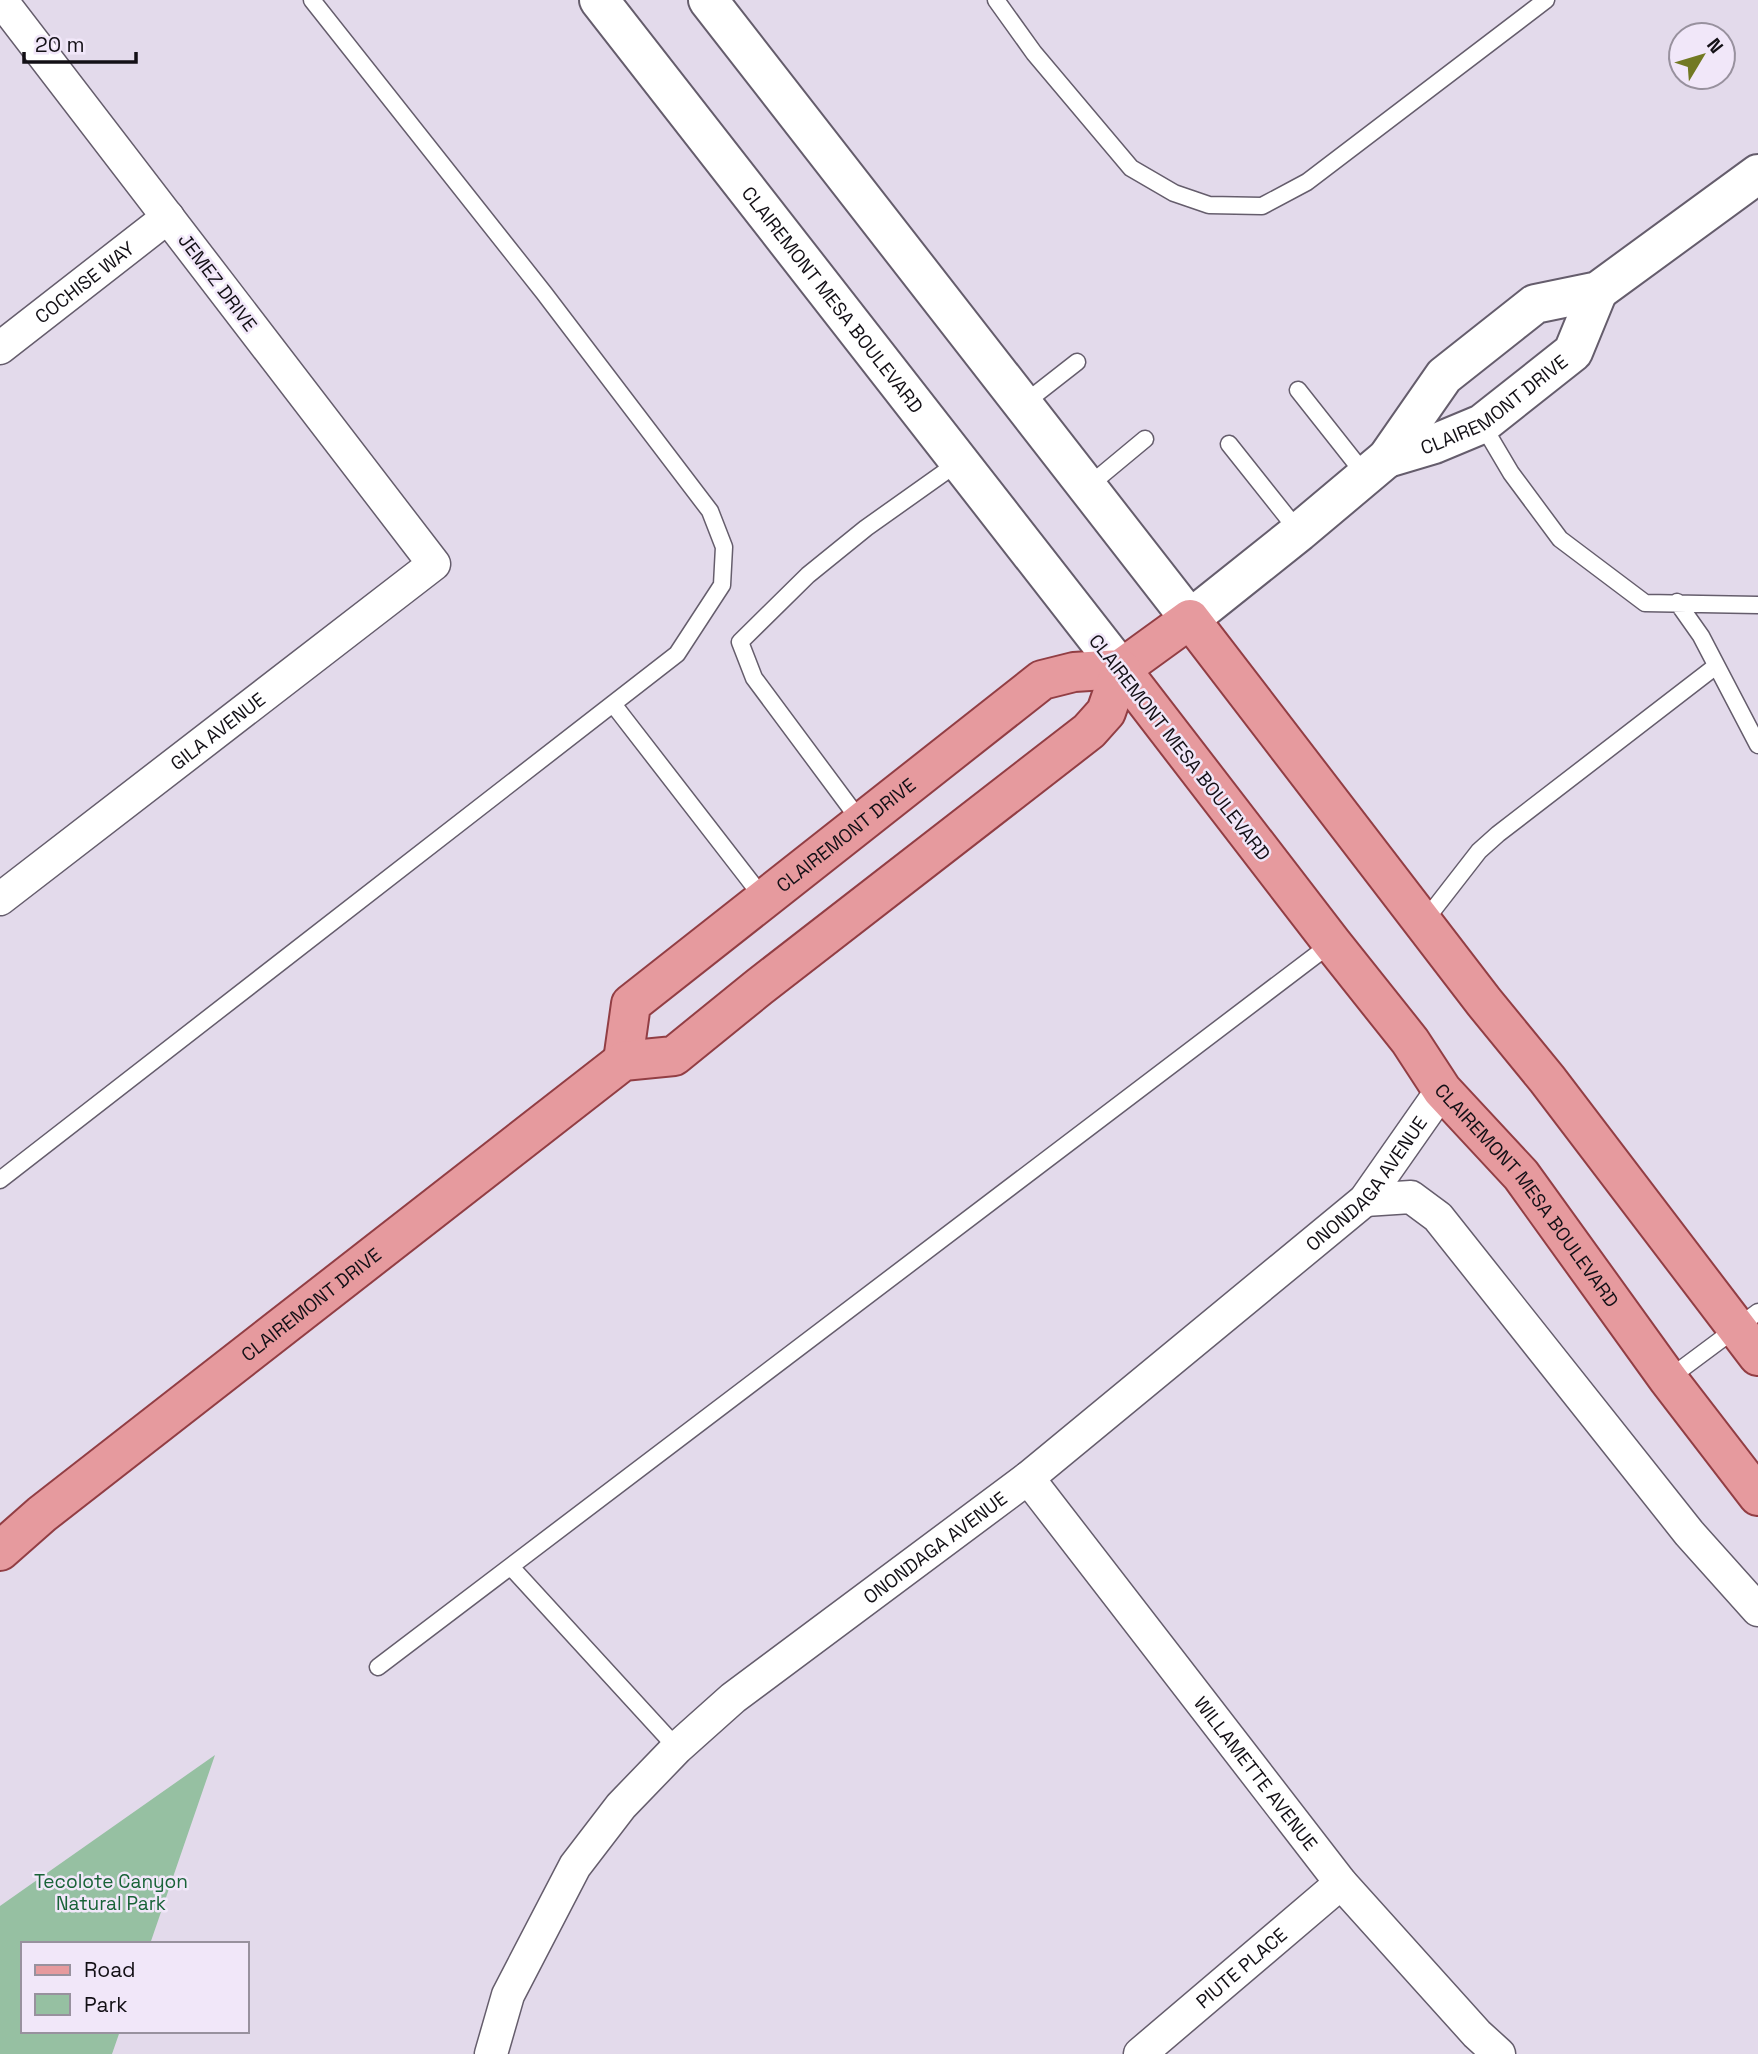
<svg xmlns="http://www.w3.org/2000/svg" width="1758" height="2054" viewBox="0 0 1758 2054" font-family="'Space Grotesk',sans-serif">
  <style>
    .green { fill: #96c0a2 }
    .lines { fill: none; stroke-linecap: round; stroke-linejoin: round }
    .service-casing { stroke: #655d6c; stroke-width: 19 }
    .minor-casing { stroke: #655d6c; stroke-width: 35 }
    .secondary-casing { stroke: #655d6c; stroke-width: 42 }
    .primary-casing { stroke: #923e44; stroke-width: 42 }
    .service { stroke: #fff; stroke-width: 16 }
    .minor { stroke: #fff; stroke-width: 32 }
    .secondary { stroke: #fff; stroke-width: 38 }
    .primary { stroke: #e69a9e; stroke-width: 38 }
    .labels { text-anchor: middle; stroke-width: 5; stroke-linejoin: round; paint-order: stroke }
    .street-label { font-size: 19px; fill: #131016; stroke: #f1e7f9 }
    .park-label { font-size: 19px; fill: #196338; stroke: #f1e7f9 }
  </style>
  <rect width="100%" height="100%" fill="#e3daeb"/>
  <path class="green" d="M 215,1755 L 150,1944 L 23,1944 L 23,2031 L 120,2031 L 112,2054 L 0,2054 L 0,1906 Z"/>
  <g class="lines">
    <g class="service-casing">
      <path id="service" d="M 996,0 L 1034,53 L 1131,168 L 1174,193 L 1209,205 L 1262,206 L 1307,182 L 1546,0
        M 1298,390 L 1366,476
        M 1022,405 L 1077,362
        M 1482,424 L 1511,473 L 1560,539 L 1645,603 L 1758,605
        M 1229,444 L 1299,532
        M 1086,488 L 1145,439
        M 1677,602 L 1701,636 L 1758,745
        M 613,704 L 764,899
        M 861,822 L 754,678 L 740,642 L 808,575 L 866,528 L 959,462
        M 1423,923 L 1479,851 L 1498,834 L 1716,666
        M 0,1180 L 677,654 L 722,585 L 724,547 L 710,511 L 544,293 L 312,0
        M 1668,1379 L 1758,1312
        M 511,1567 L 677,1748
        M 378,1667 L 1332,943"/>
    </g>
    <g class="minor-casing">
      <g id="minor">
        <path id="s1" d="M 0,348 L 168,217"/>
        <path id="s2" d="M 0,899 L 434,564 L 1,0"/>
        <path d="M 1365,1200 L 1411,1197 L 1438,1217 L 1689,1533 L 1758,1610"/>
        <path id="s3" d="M 1028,1478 L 1341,1883 L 1477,2034 L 1499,2054"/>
        <path id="s4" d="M 491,2054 L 508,1995 L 575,1866 L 621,1806 L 677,1748 L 733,1698 L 1028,1478 L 1365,1200 L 1442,1090"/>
        <path id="s5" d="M 1140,2054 L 1341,1883"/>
      </g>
    </g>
    <g class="secondary-casing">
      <g id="secondary">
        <path id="s6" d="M 599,0 L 1121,669"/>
        <path d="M 708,0 L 1190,619 L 1299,532 L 1387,458 L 1444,376 L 1511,323 L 1535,304 L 1598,291 L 1758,174"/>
        <path id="s7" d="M 1387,458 L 1434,444 L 1482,424 L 1573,352 L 1598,291"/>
      </g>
    </g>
    <g class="primary-casing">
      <g id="primary">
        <path id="s8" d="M 1121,669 L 1332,943 L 1410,1041 L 1442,1090 L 1521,1175 L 1668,1379 L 1758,1496"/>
        <path id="s9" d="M 623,1061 L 631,1004 L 1042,680 L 1074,672 L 1121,669 L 1190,619 L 1484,1002 L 1547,1079 L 1758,1356"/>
        <path id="s10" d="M 0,1551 L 42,1514 L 623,1061 L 674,1056 L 759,987 L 1089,731 L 1106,712 L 1121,669"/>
      </g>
    </g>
    <use href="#service" class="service"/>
    <use href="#minor" class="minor"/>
    <use href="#secondary" class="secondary"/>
    <use href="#primary" class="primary"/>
  </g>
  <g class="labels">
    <g class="street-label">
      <text dy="7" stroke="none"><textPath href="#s1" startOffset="107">COCHISE WAY</textPath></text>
      <text transform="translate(218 282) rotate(53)" y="7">JEMEZ DRIVE</text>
      <text dy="7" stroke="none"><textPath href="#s6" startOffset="380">CLAIREMONT MESA BOULEVARD</textPath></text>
      <text dy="7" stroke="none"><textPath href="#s7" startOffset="121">CLAIREMONT DRIVE</textPath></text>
      <text dy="7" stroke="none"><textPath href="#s2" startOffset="275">GILA AVENUE</textPath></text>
      <text transform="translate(1180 747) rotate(52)" y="7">CLAIREMONT MESA BOULEVARD</text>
      <text dy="7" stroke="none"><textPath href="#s9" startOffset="331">CLAIREMONT DRIVE</textPath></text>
      <text dy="7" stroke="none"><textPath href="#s4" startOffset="1256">ONONDAGA AVENUE</textPath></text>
      <text dy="7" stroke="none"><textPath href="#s8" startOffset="665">CLAIREMONT MESA BOULEVARD</textPath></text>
      <text dy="7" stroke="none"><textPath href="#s10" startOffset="397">CLAIREMONT DRIVE</textPath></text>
      <text dy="7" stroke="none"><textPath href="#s4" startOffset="690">ONONDAGA AVENUE</textPath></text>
      <text dy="7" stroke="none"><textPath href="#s3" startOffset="373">WILLAMETTE AVENUE</textPath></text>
      <text dy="7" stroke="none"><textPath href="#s5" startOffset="133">PIUTE PLACE</textPath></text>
    </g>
    <g class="park-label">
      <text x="111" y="1888">Tecolote Canyon<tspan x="111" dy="22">Natural Park</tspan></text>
    </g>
  </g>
  <rect x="21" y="1942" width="228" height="91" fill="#f1e7f9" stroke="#98919e" stroke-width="2"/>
  <rect x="35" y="1965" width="35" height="10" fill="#e69a9e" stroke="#98919e" stroke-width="2"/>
  <text x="84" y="1977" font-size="21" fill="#131016">Road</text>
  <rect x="35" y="1994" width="35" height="21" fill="#96c0a2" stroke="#98919e" stroke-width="2"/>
  <text x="84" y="2012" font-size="21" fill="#131016">Park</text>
  <g transform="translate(1702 56) rotate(52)"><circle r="33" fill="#f1e7f9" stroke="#98919e" stroke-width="2"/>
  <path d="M0-5L12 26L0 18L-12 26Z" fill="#727922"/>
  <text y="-10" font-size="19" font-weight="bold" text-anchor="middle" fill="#131016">N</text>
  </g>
  <path d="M24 52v10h112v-10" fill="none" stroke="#131016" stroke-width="3.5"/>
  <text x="35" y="52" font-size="21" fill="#131016" stroke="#f1e7f9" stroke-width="5" paint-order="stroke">20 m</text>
</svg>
